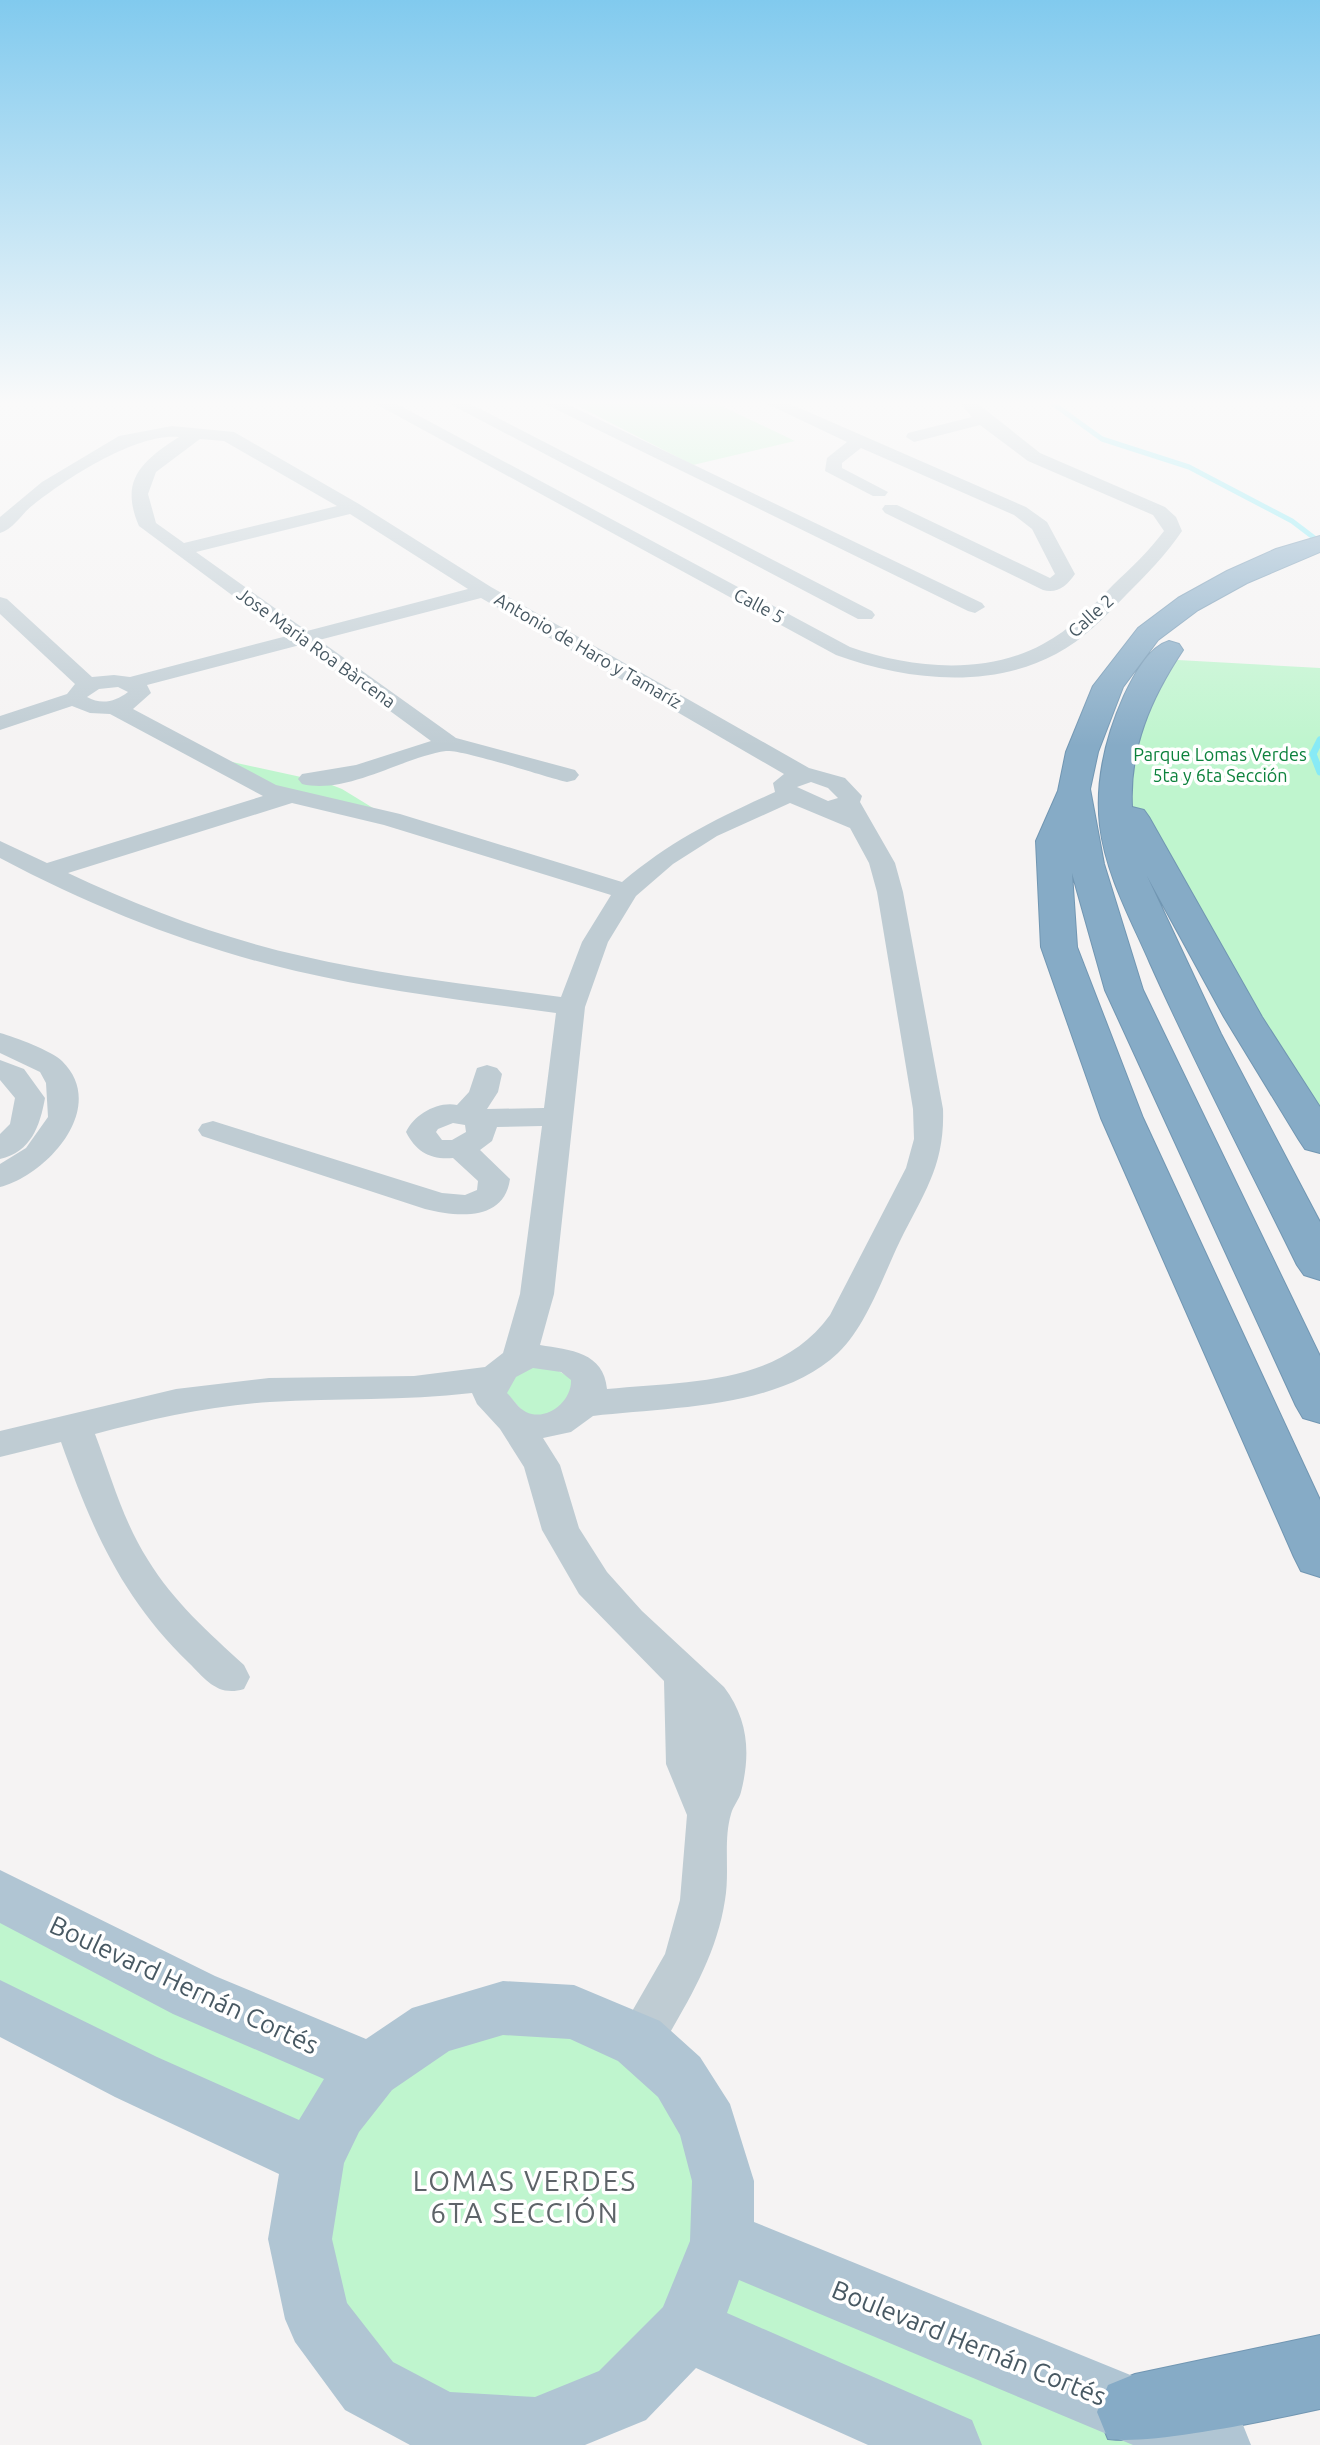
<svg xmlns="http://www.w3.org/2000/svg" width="1320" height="2445" viewBox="0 0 1320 2445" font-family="Ubuntu,sans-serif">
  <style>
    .green { fill: #bff5ce }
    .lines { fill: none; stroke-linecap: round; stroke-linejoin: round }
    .stream-far1 { stroke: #87eaf6; stroke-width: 5 }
    .stream { stroke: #87eaf6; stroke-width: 7 }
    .highway-casing { stroke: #7196b2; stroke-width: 2 }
    .minor { fill: #bfccd3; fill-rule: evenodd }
    .major { fill: #b0c5d3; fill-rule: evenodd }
    .highway { fill: #86abc6; fill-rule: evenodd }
    .labels { text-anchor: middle; stroke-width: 7; stroke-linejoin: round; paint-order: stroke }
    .far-street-label { font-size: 18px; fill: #485963; stroke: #fff }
    .far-park-label { font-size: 18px; fill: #0d823d; stroke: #fff }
    .near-street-label { font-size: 26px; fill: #485963; stroke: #fff }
    .near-neighbourhood-label { font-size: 28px; letter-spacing: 2px; fill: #5e6469; stroke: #fff }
  </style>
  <rect width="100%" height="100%" fill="#f5f3f3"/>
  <path class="green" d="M 572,403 L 715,403 L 795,441 L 693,465 Z
    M 1160,659 L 1320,668 L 1320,1140 L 1118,793 Z
    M 200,755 L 324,782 L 342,789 L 391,819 L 291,796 Z
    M 533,1356 L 591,1390 L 536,1426 L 493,1378 Z
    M 0,1895 L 365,2069 L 308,2154 L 0,2007 Z
    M 493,2017 L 632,2048 L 715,2173 L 679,2323 L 548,2413 L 449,2411 L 326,2305 L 334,2128 Z
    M 726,2245 L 1217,2445 L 949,2445 L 691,2330 Z"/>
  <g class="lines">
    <path class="stream-far1" d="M 1052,403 L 1102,439 L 1189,467 L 1292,521 L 1317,540"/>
    <path class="stream" d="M 1320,740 L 1313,754 L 1320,772"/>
    <g class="highway-casing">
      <path id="highway" d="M 1320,536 L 1320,552 L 1247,583 L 1198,610 L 1158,640 L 1123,687 L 1098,752 L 1090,789 L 1104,864 L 1143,990 L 1320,1356 L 1320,1423 L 1303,1418 L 1296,1406 L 1105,990 L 1072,873 L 1077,947 L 1143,1118 L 1320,1500 L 1320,1577 L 1301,1571 L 1294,1557 L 1101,1118 L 1041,947 L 1036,841 L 1058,791 L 1066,752 L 1093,686 L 1138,628 L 1178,598 L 1227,571 L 1276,549 Z
        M 1169,641 L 1179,644 L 1183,650 C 1151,698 1129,748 1132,807 L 1144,810 L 1149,817 L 1262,1017 L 1320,1107 L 1320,1153 L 1305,1149 L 1299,1140 L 1224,1017 L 1147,876 L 1221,1034 L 1320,1222 L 1320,1280 L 1304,1275 L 1297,1265 C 1248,1165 1196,1066 1150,963 C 1131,919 1106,875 1100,826 C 1095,782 1106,736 1124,696 C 1133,677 1148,647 1169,641 Z
        M 1320,2335 L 1320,2409 C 1270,2420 1152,2445 1108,2439 L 1097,2412 L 1108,2385 L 1135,2374 Z"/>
    </g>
    <path class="minor" d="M 374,403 L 395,403 L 850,647 C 910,668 984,676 1043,644 C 1070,630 1092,607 1113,585 C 1131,568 1149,551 1164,531 L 1153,515 L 1028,461 L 980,425 L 914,442 L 906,437 L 908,433 L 972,417 L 960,403 L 977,403 L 1040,453 L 1165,507 L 1176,517 L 1182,531 C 1166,555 1146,575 1126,595 C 1105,617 1083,640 1056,654 C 988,690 905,680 836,655 Z
      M 448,403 L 469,403 L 872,611 L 875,615 L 872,619 L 858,619 Z
      M 543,403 L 565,403 L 982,603 L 985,607 L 975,613 L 968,611 Z
      M 765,403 L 788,403 L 1026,507 L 1047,522 L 1075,574 C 1067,586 1057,594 1043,590 L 885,513 L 882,509 L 885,505 L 897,505 L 1050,578 L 1055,574 L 1032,529 L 1014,515 L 861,448 L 842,463 L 842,468 L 888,492 L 885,496 L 873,496 L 825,471 L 827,458 L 847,442 Z
      M 172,426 L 234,432 L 359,504 L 491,587 L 809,768 L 845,778 L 862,796 L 860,802 L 895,863 L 903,892 L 943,1109 C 945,1165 924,1193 900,1241 C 883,1276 867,1325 838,1353 C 779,1409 669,1407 593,1416 L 571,1432 L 543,1438 L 560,1465 L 579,1528 L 607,1572 L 642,1611 L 724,1687 C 748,1719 751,1753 741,1792 C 739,1800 733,1806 731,1814 C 723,1841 730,1872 725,1900 C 716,1959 685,2006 656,2057 L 639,2063 L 622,2057 L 615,2041 L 665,1954 L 680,1900 L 687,1815 L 666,1764 L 664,1681 L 579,1594 L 542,1530 L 524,1467 L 500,1429 L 477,1404 L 472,1393 C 404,1401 338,1398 270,1402 C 210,1406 152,1419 95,1434 C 111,1476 123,1521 148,1560 C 173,1601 209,1633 244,1665 L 250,1677 L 244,1689 C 218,1697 206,1680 189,1663 C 121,1597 92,1529 61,1442 L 0,1457 L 0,1431 L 176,1389 L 269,1378 L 414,1376 L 485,1367 L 503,1353 L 520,1294 L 542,1126 L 497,1127 L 492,1141 L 480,1150 L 510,1179 C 504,1222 457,1217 425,1209 L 202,1136 L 198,1130 L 202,1124 L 213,1121 L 442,1193 L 465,1195 L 477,1190 L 478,1181 L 453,1158 C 431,1160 416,1152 406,1132 C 414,1115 437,1101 457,1105 L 469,1092 L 477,1068 L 487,1065 L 497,1068 L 502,1074 L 498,1092 L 487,1109 L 544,1108 L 556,1013 C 469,1001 382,991 296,971 C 193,947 94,908 0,858 L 0,841 L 47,863 L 263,796 L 110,714 L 90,713 L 72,706 L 0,730 L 0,716 L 67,694 L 75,684 L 0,614 L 0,597 L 7,599 L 92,677 L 114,675 L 130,677 L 287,636 L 139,526 C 119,480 142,461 179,437 C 136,433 67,478 33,505 C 22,513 14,529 0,533 L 0,517 L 42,482 L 119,436 ZM 200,439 L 224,441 L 337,506 L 184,543 L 156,523 L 148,494 L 156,472 ZM 350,514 L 468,589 L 307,631 L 196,552 ZM 481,598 L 784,774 L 773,783 L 775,792 C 715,819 672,840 622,882 L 400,814 L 276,785 L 133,709 L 151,693 L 147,685 L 300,645 L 431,741 L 356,765 L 302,774 L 298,779 L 302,784 C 347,795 403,757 446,751 C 462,749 545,777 567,782 L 575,780 L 579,775 L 575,770 L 456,738 L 319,640 ZM 118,687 L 128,692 C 115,702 101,705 87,697 L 99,689 ZM 811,782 L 828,788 L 838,798 L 828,801 L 797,787 ZM 292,803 L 384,825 L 611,895 L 582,942 L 561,997 C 474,985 387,976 302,956 C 221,938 142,908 68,873 ZM 790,803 L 850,828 L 869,863 L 877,892 L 913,1109 L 914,1139 L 906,1168 L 830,1315 C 779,1386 686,1381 607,1389 C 604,1352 570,1350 540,1345 L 554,1294 L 585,1007 L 608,942 L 636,896 L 673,864 L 717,836 ZM 453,1123 L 465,1125 L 466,1132 L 452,1140 L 442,1140 L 436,1132 L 438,1129 ZM 533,1368 L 561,1372 L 571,1380 C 572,1401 547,1422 526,1412 C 518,1408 513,1399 507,1393 L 516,1377 Z
      M 0,1033 C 15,1037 52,1051 62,1061 C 109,1107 47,1175 0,1187 L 0,1164 L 26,1148 L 48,1117 L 46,1083 L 40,1072 L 0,1053 Z
      M 0,1060 L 24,1069 L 45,1098 C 40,1126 31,1152 0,1159 L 0,1134 L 10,1124 L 15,1098 L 0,1080 Z"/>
    <path class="major" d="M 0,1870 L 215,1976 L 366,2039 L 412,2008 L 503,1981 L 574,1985 L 660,2021 L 700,2057 L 730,2104 L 754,2181 L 754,2222 L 1241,2420 L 1251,2445 L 1133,2445 L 739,2280 L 727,2313 L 972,2420 L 982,2445 L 868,2445 L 696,2368 L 646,2420 L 585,2445 L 410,2445 L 345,2410 L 295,2342 L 285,2319 L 268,2239 L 279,2174 L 115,2097 L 0,2037 L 0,1980 L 157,2057 L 299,2120 L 324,2079 L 173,2014 L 0,1923 ZM 503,2035 L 570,2039 L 618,2061 L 658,2097 L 680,2135 L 692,2181 L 690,2241 L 663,2307 L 599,2371 L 535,2397 L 450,2392 L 393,2362 L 347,2303 L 332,2239 L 344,2163 L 359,2132 L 392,2090 L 449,2051 Z"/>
    <use href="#highway" class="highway"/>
  </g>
  <linearGradient id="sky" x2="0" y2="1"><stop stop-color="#81caee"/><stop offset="0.54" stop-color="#fafafa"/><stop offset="1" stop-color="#fafafa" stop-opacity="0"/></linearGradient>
  <rect width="1320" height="746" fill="url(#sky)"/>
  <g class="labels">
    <g class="far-street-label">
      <text transform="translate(759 606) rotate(28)" y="6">Calle 5</text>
      <text transform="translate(1091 616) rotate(-42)" y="6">Calle 2</text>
      <text transform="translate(316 648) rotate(36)" y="6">Jose Maria Roa Bàrcena</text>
      <text transform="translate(588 651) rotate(30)" y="6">Antonio de Haro y Tamaríz</text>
    </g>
    <g class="far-park-label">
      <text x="1220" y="761">Parque Lomas Verdes<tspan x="1220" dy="21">5ta y 6ta Sección</tspan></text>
    </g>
    <g class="near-street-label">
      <text transform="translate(184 1985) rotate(25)" y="9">Boulevard Hernán Cortés</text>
      <text transform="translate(969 2343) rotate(22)" y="9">Boulevard Hernán Cortés</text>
    </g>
    <g class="near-neighbourhood-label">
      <text x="525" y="2191">LOMAS VERDES<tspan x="525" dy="32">6TA SECCIÓN</tspan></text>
    </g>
  </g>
</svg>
